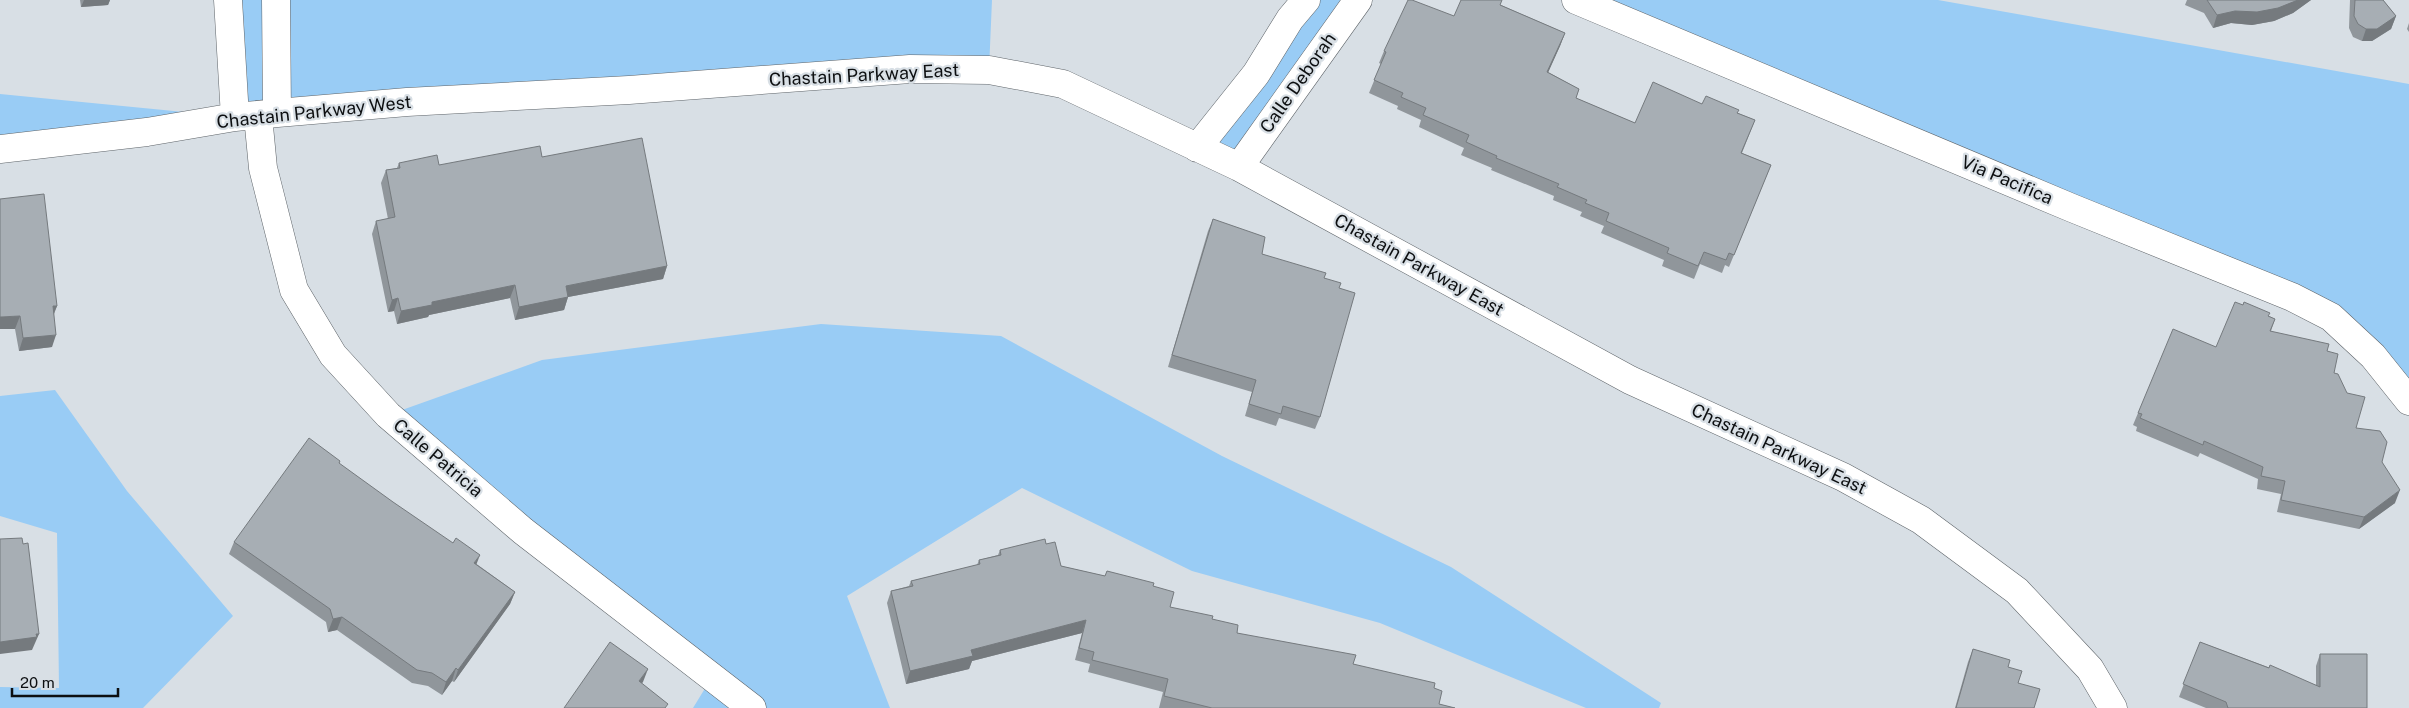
<svg xmlns="http://www.w3.org/2000/svg" width="2409" height="708" viewBox="0 0 2409 708" font-family="'Public Sans',sans-serif">
  <style>
    .green { fill: #99ccf5 }
    .lines { fill: none; stroke-linecap: round; stroke-linejoin: round }
    .minor-casing { stroke: #5e6469; stroke-width: 29 }
    .minor { stroke: #fff; stroke-width: 28 }
    .wall { fill: #90969b }
    .shaded-wall { fill: #757a7e }
    .building { fill: #a7aeb4; stroke: #757a7e }
    .labels { text-anchor: middle; stroke-width: 4.5; stroke-linejoin: round; paint-order: stroke }
    .street-label { font-size: 18px; fill: #0d0f11; stroke: #d8dfe5 }
  </style>
  <rect width="100%" height="100%" fill="#d8dfe5"/>
  <path class="green" d="M 228,0 L 992,0 L 989,70 L 910,69 L 0,149 L 0,94 L 235,117 Z
    M 1306,0 L 1358,0 L 1239,167 L 1197,148 Z
    M 1576,0 L 1938,0 L 2409,84 L 2409,401 L 2331,317 Z
    M 821,324 L 1001,336 L 1222,456 L 1451,567 L 1661,703 L 1659,708 L 1586,708 L 1380,623 L 1192,571 L 1022,488 L 847,596 L 890,708 L 693,708 L 712,677 L 388,415 L 542,360 Z
    M 55,390 L 127,491 L 233,616 L 143,708 L 0,708 L 0,687 L 59,688 L 57,533 L 0,516 L 0,396 Z"/>
  <g class="lines">
    <g class="minor-casing">
      <path id="minor" d="M 228,0 L 235,117
        M 276,0 L 277,113
        M 1576,0 L 2072,208 L 2292,297 L 2331,317 L 2373,356 L 2409,401
        M 258,116 L 263,168 L 294,290 L 333,355 L 388,415 L 523,531 L 752,708
        M 1197,148 L 1256,74 L 1290,19 L 1306,0
        M 0,149 L 147,132 L 235,117 L 277,113 L 407,102 L 629,90 L 910,69 L 989,70 L 1063,84 L 1239,167 L 1630,380 L 1843,477 L 1921,520 L 2017,591 L 2090,669 L 2113,708
        M 1239,167 L 1358,0"/>
    </g>
    <use href="#minor" class="minor"/>
  </g>
  <path class="wall" d="M 80,0 L 110,0 L 108,5 L 81,7 Z
    M 2187,0 L 2311,0 L 2293,13 L 2274,21 L 2252,25 L 2231,23 L 2213,28 L 2204,13 L 2185,5 Z
    M 2350,0 L 2383,0 L 2396,16 L 2391,29 L 2372,41 L 2362,41 L 2353,37 L 2349,28 Z
    M 1501,5 L 1565,33 L 1560,46 L 1548,72 L 1579,89 L 1576,98 L 1635,123 L 1702,104 L 1738,113 L 1755,120 L 1742,153 L 1771,165 L 1729,267 L 1725,265 L 1722,273 L 1700,264 L 1694,279 L 1662,266 L 1664,260 L 1601,233 L 1604,226 L 1580,216 L 1582,212 L 1553,200 L 1554,196 L 1491,170 L 1492,168 L 1461,155 L 1464,148 L 1419,127 L 1421,120 L 1397,109 L 1398,106 L 1369,93 L 1381,64 L 1379,63 L 1384,51 L 1454,16 Z
    M 2409,23 L 2409,32 L 2407,29 Z
    M 542,157 L 667,266 L 663,279 L 568,297 L 564,310 L 515,320 L 510,298 L 429,315 L 428,317 L 397,324 L 394,311 L 388,312 L 372,234 L 376,221 L 388,219 L 381,183 L 386,170 L 397,168 L 399,163 L 439,165 Z
    M 0,199 L 57,306 L 54,314 L 52,347 L 19,351 L 15,329 Z
    M 1213,219 L 1262,254 L 1324,278 L 1339,288 L 1320,417 L 1315,429 L 1279,418 L 1276,426 L 1245,416 L 1252,392 L 1168,367 L 1208,231 Z
    M 2269,316 L 2275,319 L 2271,331 L 2327,351 L 2334,373 L 2356,428 L 2382,462 L 2395,503 L 2359,529 L 2277,512 L 2281,494 L 2257,489 L 2258,479 L 2200,453 L 2198,457 L 2136,431 L 2137,427 L 2133,425 L 2138,413 L 2216,347 Z
    M 340,461 L 339,464 L 515,592 L 510,604 L 454,682 L 452,681 L 442,695 L 428,686 L 412,683 L 337,630 L 328,632 L 326,622 L 229,554 L 234,542 Z
    M 1046,544 L 1061,566 L 1105,576 L 1107,571 L 1153,586 L 1170,607 L 1212,619 L 1237,633 L 1353,664 L 1434,688 L 1439,704 L 1455,708 L 1159,708 L 1163,692 L 1088,672 L 1090,664 L 1075,660 L 1082,633 L 972,661 L 969,669 L 906,684 L 887,603 L 891,591 L 909,586 L 911,581 L 977,565 L 979,560 L 998,555 L 1000,550 Z
    M 2200,642 L 2316,685 L 2316,666 L 2320,654 L 2367,708 L 2206,708 L 2179,697 Z
    M 1973,649 L 2008,667 L 2034,708 L 1955,708 L 1968,662 Z"/>
  <path class="shaded-wall" d="M 84,0 L 110,0 L 108,5 L 81,7 Z
    M 2297,0 L 2311,0 L 2293,13 L 2274,21 L 2252,25 L 2231,23 L 2213,28 L 2217,15 L 2235,11 Z
    M 2396,16 L 2391,29 L 2372,41 L 2362,41 L 2366,29 Z
    M 1565,33 L 1560,46 L 1543,84 L 1547,72 Z
    M 667,266 L 663,279 L 568,297 L 564,310 L 515,320 L 519,307 L 566,286 Z
    M 515,285 L 510,298 L 429,315 L 428,317 L 397,324 L 401,311 L 432,302 Z
    M 398,298 L 394,311 L 388,312 L 392,300 Z
    M 53,306 L 57,306 L 52,318 Z
    M 20,316 L 15,329 L 0,329 L 0,317 Z
    M 56,335 L 52,347 L 19,351 L 23,338 Z
    M 2400,490 L 2395,503 L 2359,529 L 2364,517 Z
    M 480,555 L 475,568 L 474,563 Z
    M 515,592 L 510,604 L 454,682 L 458,670 Z
    M 342,617 L 337,630 L 328,632 L 333,619 Z
    M 1086,620 L 1082,633 L 972,661 L 969,669 L 906,684 L 910,671 L 971,650 Z
    M 36,634 L 39,634 L 32,650 L 0,654 L 0,642 Z
    M 456,668 L 452,681 L 442,695 L 446,682 Z
    M 648,669 L 643,682 L 635,693 L 639,681 Z"/>
  <path class="building" d="M 1408,0 L 1412,0 L 1454,16 L 1461,0 L 1502,0 L 1500,5 L 1565,33 L 1547,72 L 1579,89 L 1576,98 L 1635,123 L 1653,82 L 1702,104 L 1706,96 L 1739,110 L 1737,113 L 1755,120 L 1741,153 L 1771,165 L 1734,255 L 1729,253 L 1726,260 L 1704,252 L 1698,266 L 1667,253 L 1669,248 L 1606,221 L 1609,213 L 1585,203 L 1587,200 L 1557,187 L 1559,184 L 1496,158 L 1497,156 L 1466,142 L 1469,135 L 1423,115 L 1426,108 L 1401,97 L 1403,93 L 1374,80 L 1386,52 L 1384,51 Z
    M 2207,0 L 2298,0 L 2278,8 L 2257,12 L 2235,11 L 2217,15 Z
    M 2355,0 L 2383,0 L 2396,16 L 2377,29 L 2366,29 L 2358,24 L 2354,16 Z
    M 642,138 L 667,266 L 566,286 L 568,297 L 519,307 L 515,285 L 432,302 L 432,305 L 401,311 L 398,298 L 392,300 L 376,221 L 395,217 L 386,170 L 400,168 L 399,163 L 437,155 L 439,165 L 540,146 L 542,157 Z
    M 44,194 L 57,306 L 53,306 L 56,335 L 23,338 L 20,316 L 0,317 L 0,199 Z
    M 1213,219 L 1265,237 L 1262,254 L 1326,273 L 1324,278 L 1341,283 L 1339,288 L 1355,293 L 1320,417 L 1283,406 L 1281,414 L 1249,404 L 1256,380 L 1172,355 Z
    M 2235,302 L 2243,305 L 2244,302 L 2270,313 L 2268,316 L 2275,319 L 2270,331 L 2329,344 L 2327,351 L 2338,354 L 2334,373 L 2338,374 L 2347,393 L 2365,397 L 2356,428 L 2380,431 L 2387,442 L 2382,462 L 2400,490 L 2364,517 L 2281,500 L 2285,481 L 2261,476 L 2263,467 L 2204,441 L 2203,445 L 2140,418 L 2142,414 L 2138,413 L 2173,329 L 2216,347 Z
    M 309,438 L 340,461 L 339,463 L 393,502 L 453,543 L 456,538 L 480,555 L 474,563 L 515,592 L 458,670 L 456,668 L 446,682 L 432,673 L 417,670 L 342,617 L 333,619 L 330,609 L 234,542 Z
    M 22,538 L 23,544 L 28,543 L 39,634 L 36,634 L 37,637 L 0,642 L 0,539 Z
    M 1045,539 L 1046,544 L 1055,542 L 1061,566 L 1105,576 L 1107,571 L 1154,583 L 1153,586 L 1174,592 L 1170,607 L 1213,616 L 1212,619 L 1238,625 L 1237,633 L 1356,655 L 1353,664 L 1435,683 L 1434,688 L 1442,691 L 1439,704 L 1455,708 L 1212,708 L 1164,696 L 1168,679 L 1092,660 L 1094,652 L 1079,648 L 1086,620 L 971,650 L 973,656 L 910,671 L 891,591 L 913,586 L 911,581 L 980,564 L 979,560 L 1001,555 L 1000,550 Z
    M 610,642 L 648,669 L 639,681 L 668,704 L 665,708 L 564,708 Z
    M 2200,642 L 2269,668 L 2270,665 L 2320,687 L 2320,654 L 2367,654 L 2367,708 L 2228,708 L 2226,702 L 2183,684 Z
    M 1973,649 L 2010,660 L 2008,667 L 2022,671 L 2018,683 L 2040,689 L 2034,708 L 1956,708 Z"/>
  <g class="labels">
    <g class="street-label">
      <text transform="translate(864 75) rotate(-3)" y="6">Chastain Parkway East</text>
      <text transform="translate(1298 83) rotate(-55)" y="6">Calle Deborah</text>
      <text transform="translate(314 112) rotate(-6)" y="6">Chastain Parkway West</text>
      <text transform="translate(2007 180) rotate(23)" y="6">Via Pacifica</text>
      <text transform="translate(1419 265) rotate(29)" y="6">Chastain Parkway East</text>
      <text transform="translate(1779 449) rotate(25)" y="6">Chastain Parkway East</text>
      <text transform="translate(438 458) rotate(40)" y="6">Calle Patricia</text>
    </g>
  </g>
  <path d="M12 688v8h106v-8" fill="none" stroke="#0d0f11" stroke-width="2.5"/>
  <text x="20" y="688" font-size="15" fill="#0d0f11" stroke="#d8dfe5" stroke-width="4" paint-order="stroke">20 m</text>
</svg>
